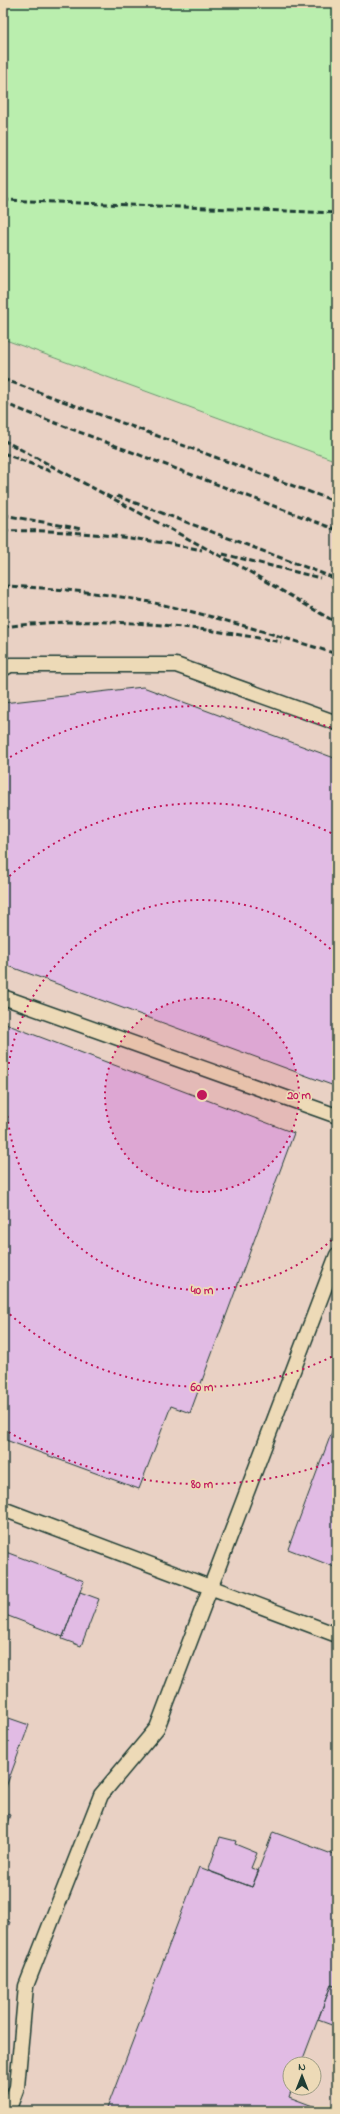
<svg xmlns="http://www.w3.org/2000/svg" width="340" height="2114" viewBox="0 0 340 2114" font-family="'Indie Flower',sans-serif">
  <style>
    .built { fill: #e9d1c4; fill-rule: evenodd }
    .green { fill: #baeeae; stroke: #6c9671 }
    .building { fill: #e1bbe4; stroke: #1f3d34 }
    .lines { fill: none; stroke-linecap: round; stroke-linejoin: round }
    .lane-casing { stroke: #1f3d34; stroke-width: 17 }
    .lane { stroke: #eddab7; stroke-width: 14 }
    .rail { stroke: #1f3d34; stroke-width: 3; stroke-dasharray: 6 3; stroke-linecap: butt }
    .ring { fill: none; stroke: #c2185b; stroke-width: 2; stroke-dasharray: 2 4 }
    .centre { fill: #c2185b; stroke: #eddab7; stroke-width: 2 }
    .ring-label { font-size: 12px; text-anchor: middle; font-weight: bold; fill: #c2185b; stroke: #eddab7; stroke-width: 3.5; stroke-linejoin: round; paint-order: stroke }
  </style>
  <rect width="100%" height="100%" fill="#eddab7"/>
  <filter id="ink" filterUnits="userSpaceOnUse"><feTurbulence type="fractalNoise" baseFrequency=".025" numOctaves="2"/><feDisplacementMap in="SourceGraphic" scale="8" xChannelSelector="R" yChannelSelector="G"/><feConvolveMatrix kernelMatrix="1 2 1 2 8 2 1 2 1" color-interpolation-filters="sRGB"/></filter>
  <g filter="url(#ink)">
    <path class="built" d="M 3,339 L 337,461 L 337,2111 L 3,2111 ZM 290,2064 L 314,2064 L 314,2088 L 290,2088 Z"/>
    <path class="green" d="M 3,3 L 337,3 L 337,461 L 3,339 Z"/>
    <path class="building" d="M 143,687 L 337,759 L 337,1087 L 3,964 L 3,703 Z
      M 3,1023 L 294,1133 L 190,1413 L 171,1406 L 139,1489 L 3,1439 Z
      M 337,1418 L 337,1568 L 288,1549 Z
      M 3,1551 L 84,1581 L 63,1637 L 3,1614 Z
      M 80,1592 L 99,1599 L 81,1646 L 62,1639 Z
      M 3,1716 L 29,1725 L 3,1795 Z
      M 3,1812 L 10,1815 L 3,1834 Z
      M 273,1832 L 337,1856 L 337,1987 L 331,1985 L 301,2064 L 290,2064 L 290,2088 L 292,2088 L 289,2097 L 326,2111 L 106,2111 L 199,1867 L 252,1887 Z
      M 220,1837 L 236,1841 L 235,1844 L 257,1853 L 251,1868 L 259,1871 L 252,1887 L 208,1871 Z
      M 3,1920 L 10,1922 L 3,1941 Z
      M 331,1985 L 337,1987 L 337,2027 L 318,2020 Z"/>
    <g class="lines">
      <g class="lane-casing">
        <path id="lane" d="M 3,669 L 10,665 L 176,665 L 337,723
          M 3,997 L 337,1116
          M 3,1509 L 337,1635
          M 8,2111 L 17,2087 L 26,1986 L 101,1795 L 157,1728 L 337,1255"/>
      </g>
      <use href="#lane" class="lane"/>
      <path class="rail" d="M 3,200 L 337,213
        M 3,379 L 337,502
        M 3,403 L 337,530
        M 3,440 L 243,568 L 337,623
        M 3,453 L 52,472
        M 117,496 L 337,579
        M 3,515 L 82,529
        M 3,531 C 69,529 137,537 202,550
        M 223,554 L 320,578
        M 3,586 C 56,588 108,593 159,604 C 219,617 278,636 337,654
        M 3,627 C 95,615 191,625 281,642"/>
    </g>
  </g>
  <circle cx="202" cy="1095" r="97" fill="#c2185b" fill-opacity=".12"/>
  <g class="ring">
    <circle cx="202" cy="1095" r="97"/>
    <path d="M336 1236A195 195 0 1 1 336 954"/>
    <path d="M337 1354A292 292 0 0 1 5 1310M5 880A292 292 0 0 1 337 836"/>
    <path d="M335 1461A389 389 0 0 1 5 1430M5 760A389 389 0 0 1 335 729"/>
  </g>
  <circle cx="202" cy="1095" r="6" class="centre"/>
  <g class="ring-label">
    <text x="299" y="1099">20 m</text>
    <text x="202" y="1294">40 m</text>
    <text x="202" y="1391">60 m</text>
    <text x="202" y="1488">80 m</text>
  </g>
  <rect width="340" height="2114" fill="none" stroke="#eddab7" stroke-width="16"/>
  <rect x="8" y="8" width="324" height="2098" fill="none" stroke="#1f3d34" stroke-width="1.5" filter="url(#ink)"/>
  <g transform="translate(302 2076)"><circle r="19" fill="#eddab7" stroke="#9b9b83"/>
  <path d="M0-3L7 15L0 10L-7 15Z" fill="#1f3d34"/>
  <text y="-6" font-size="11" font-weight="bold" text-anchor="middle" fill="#1f3d34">N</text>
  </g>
</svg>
